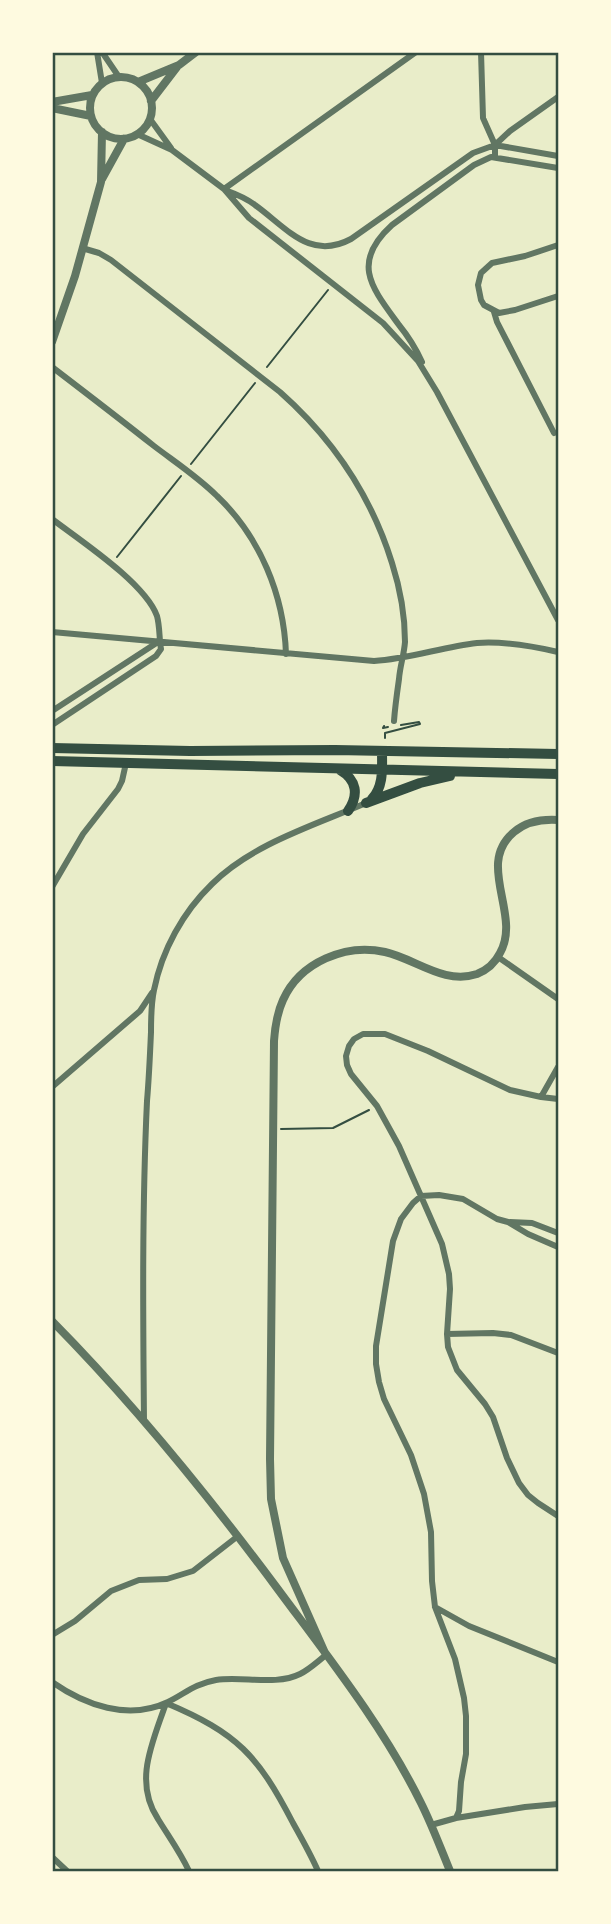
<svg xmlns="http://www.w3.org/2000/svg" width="611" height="1924" viewBox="0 0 611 1924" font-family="Manrope,sans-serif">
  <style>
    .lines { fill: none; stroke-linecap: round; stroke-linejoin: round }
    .path { stroke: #344e41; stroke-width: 2 }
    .minor { stroke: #617663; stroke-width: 6 }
    .tertiary { stroke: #617663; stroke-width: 8 }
    .primary { stroke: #344e41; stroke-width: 10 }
    .neatline { fill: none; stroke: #344e41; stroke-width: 2.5 }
  </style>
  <rect width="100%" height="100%" fill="#e9edc9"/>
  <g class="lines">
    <path class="path" d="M 267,367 L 328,290
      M 191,464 L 255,383
      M 117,557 L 181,476
      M 384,726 L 383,728 L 388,727
      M 385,738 L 385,733 L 420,724 L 419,722 L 401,725
      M 281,1129 L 333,1128 L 369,1110"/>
    <path class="minor" d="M 97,52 L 102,83
      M 102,52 L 119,77
      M 481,52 L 483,118 L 495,145 L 495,157
      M 150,119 L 171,148
      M 137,134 L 172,150 L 224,189 L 249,218 L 383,323 L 418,361 L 437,392 L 558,620
      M 495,145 L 558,156
      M 224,189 L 416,52
      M 225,190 C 236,194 246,198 255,205 C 287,228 310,261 351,239 L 473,153 L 495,145 L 510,131 L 558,97
      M 558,245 L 525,256 L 492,263 L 481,273 L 478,285 L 481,300 L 484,305 L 499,313 L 515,310 L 558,296
      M 82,248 L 99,253 L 111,260 L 280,392 C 333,439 371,495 392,563 C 400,588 405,616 405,642 C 404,655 400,666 399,679 C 397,693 395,707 394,721
      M 494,312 L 497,322 L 554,433
      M 422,362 C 416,349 408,336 399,325 C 372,288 350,263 392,225 L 474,165 L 491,157 L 558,168
      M 52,367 C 86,393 120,419 154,446 C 175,462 198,477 217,496 C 260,537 284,595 286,654
      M 52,519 C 81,541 145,583 157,616 C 160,627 159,638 161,649 L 156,656 L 52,725
      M 52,632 L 374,661 C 409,659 442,647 477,643 C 504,641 532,646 558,652
      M 52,711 L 158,642
      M 52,887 L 83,834 L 118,789 L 122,781 L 126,763
      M 498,957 L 558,999
      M 558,1067 L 541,1097 L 510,1090 L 428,1051 L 385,1034 L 363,1034 L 354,1039 L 349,1046 L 346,1056 L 347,1065 L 351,1074 L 377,1106 L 399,1146 L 442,1244 L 449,1274 L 450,1289 L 447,1334 L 448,1347 L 457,1370 L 485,1404 L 493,1417 L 507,1458 L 519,1483 L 528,1495 L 538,1503 L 558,1516
      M 52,1087 L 140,1011 L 152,993
      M 541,1097 L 558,1099
      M 510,1222 L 532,1223 L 558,1233
      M 447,1334 L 493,1333 L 511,1335 L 558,1353
      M 144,1421 C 143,1314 142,1208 147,1101 C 149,1078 150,1055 151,1032 C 151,1018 151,1004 154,990 C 162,950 183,912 212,884 C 252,844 315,825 366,803
      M 435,1607 L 469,1626 L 558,1662
      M 52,1635 L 75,1621 L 111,1591 L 139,1580 L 167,1579 L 193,1571 L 238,1536
      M 52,1682 C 85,1705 128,1721 168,1702 C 186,1693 194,1684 216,1680 C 242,1676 276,1686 300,1674 C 310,1669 318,1661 326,1655
      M 456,1818 L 459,1811 L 461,1782 L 466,1754 L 466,1716 L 464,1698 L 455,1659 L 435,1607 L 432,1581 L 431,1532 L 424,1494 L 411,1455 L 384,1399 L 379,1382 L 376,1364 L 376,1346 L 393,1241 L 401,1219 L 413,1203 L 421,1196 L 439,1195 L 463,1199 L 497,1219 L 508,1222 L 528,1234 L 558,1247
      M 431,1825 L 456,1818 L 525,1807 L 558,1804
      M 52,1857 L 67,1871
      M 189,1871 C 180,1852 169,1837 158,1819 C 133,1781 153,1742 166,1703 C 237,1733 258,1755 293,1823 C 302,1839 311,1855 318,1871"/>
    <path class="tertiary" d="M90 108a31 31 0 1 1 62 0a31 31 0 1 1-62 0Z
      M 138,82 L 179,65 L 196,52
      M 151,101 L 177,67
      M 52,102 L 92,95
      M 52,108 L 91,116
      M 102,179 L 124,139
      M 52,342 L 75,276 L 101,182 L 102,132
      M 52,1321 C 134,1404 207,1494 277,1588 C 328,1657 383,1726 421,1803 C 432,1825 441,1849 450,1871
      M 326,1655 L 283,1558 L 271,1499 L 270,1459 L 274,1041 C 275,1027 277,1013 283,1000 C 300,962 346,943 385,952 C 416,959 444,985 477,974 C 487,970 495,963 500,953 C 522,915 475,864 514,832 C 527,821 542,819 558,820"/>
    <path class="primary" d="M 52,748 L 190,751 L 335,750 L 558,754
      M 52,761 L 558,774
      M 340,770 C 357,780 359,795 348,811
      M 372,799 C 384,786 382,768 382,751
      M 366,803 L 420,783 L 450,776"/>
  </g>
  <rect width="611" height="1924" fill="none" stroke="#fefae0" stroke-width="108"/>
  <rect x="54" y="54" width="503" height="1816" class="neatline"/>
</svg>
